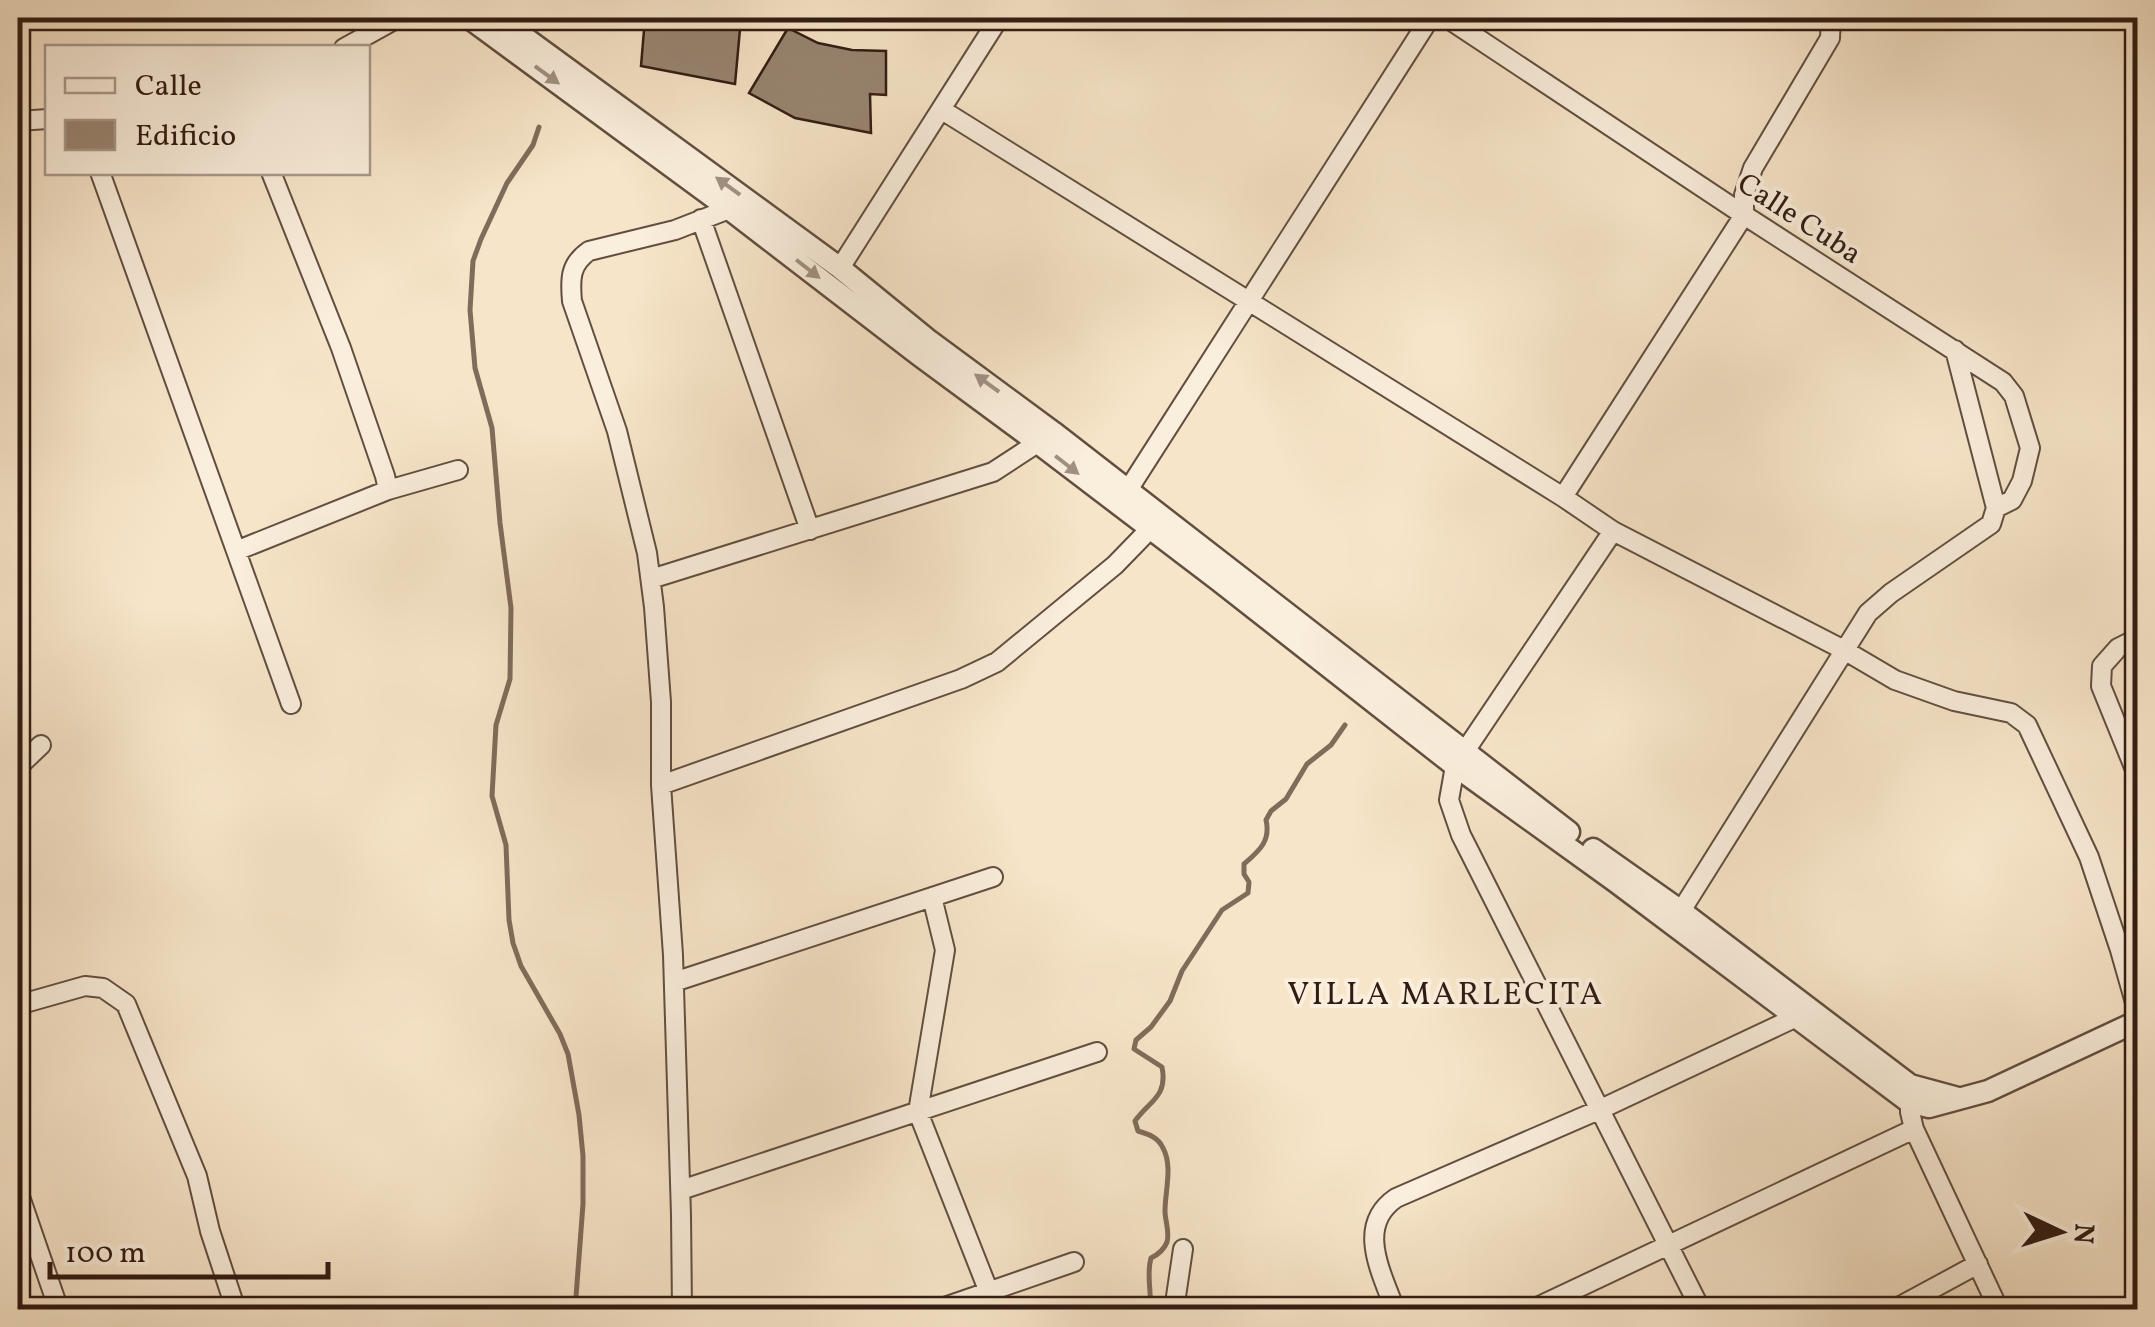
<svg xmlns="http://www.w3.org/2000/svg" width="2155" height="1327" viewBox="0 0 2155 1327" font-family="Vollkorn,serif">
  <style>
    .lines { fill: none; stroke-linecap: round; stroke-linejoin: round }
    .stream { stroke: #806c5b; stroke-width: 5 }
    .building { fill: #988572; stroke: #311c13; stroke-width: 2.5 }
    .minor-casing { stroke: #624e40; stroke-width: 22 }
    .tertiary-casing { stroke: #624e40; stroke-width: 25 }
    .minor { stroke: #faeedc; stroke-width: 18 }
    .tertiary { stroke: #faeedc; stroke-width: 20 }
    .oneway { fill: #a09082 }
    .labels { text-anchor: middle; stroke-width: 8; stroke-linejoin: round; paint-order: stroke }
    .street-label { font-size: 30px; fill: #311c13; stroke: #faeedc }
    .neighbourhood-label { font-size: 32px; letter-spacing: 2.5px; fill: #311c13; stroke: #faeedc }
  </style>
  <rect width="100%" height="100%" fill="#f7e5c9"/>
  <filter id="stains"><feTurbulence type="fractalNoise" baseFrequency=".002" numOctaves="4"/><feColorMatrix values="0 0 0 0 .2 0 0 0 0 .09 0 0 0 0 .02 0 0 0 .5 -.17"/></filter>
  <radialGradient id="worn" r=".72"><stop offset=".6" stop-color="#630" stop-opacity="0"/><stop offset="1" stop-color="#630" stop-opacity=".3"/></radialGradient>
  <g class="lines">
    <path class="stream" d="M 539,127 L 533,145 L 507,183 L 481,239 L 473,261 L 470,310 L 475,368 L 492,428 L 500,523 L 511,608 L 510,679 L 496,725 L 492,796 L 506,845 L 509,920 L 513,943 L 521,966 L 560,1034 L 568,1054 L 579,1115 L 583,1156 L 583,1204 L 575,1310
      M 1150,1310 C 1152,1292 1146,1275 1151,1258 C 1159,1254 1164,1250 1167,1242 C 1170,1232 1165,1221 1165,1211 C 1165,1191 1173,1166 1163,1148 C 1158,1137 1148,1134 1138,1131 L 1135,1121 C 1149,1101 1168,1097 1162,1067 L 1134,1049 L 1136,1040 L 1151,1027 L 1170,1001 L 1182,971 L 1222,910 L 1248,893 L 1249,882 L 1244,874 L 1244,864 C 1259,851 1271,841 1266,820 L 1271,811 L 1286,799 L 1307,764 L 1331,745 L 1345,725"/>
  </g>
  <path class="building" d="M 645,18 L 741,18 L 735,84 L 641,66 Z
    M 788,28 L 818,43 L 852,50 L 886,51 L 886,95 L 870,94 L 871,133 L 795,118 L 749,93 Z"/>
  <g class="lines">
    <g class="minor-casing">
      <path id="minor" d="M 1447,18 L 1744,215 L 2003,382 L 2014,396 L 2030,448 L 2022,481 L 2012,500 L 1996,508
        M 344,48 L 398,18
        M 942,110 L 1563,497 L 1613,531 L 1844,650 L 1895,680 L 1954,701 L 2011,713 L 2027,725 L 2089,857 L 2120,950 L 2138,1013
        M 18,121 L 48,119
        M 100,172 L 291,704
        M 271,172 L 341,348 L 385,476 L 388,490
        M 701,219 L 810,530
        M 840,268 L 999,18
        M 1128,490 L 1430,18
        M 1563,497 L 1744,215 L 1744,195 L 1753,168 L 1830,38 L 1831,18
        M 1613,531 L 1455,766 L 1449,800 L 1461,835 L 1701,1310
        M 236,551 L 388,490 L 458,470
        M 651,579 L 993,472 L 1048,436
        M 2138,638 L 2118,648 L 2102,666 L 2101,686 L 2138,777
        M 18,767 L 41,745
        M 661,785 L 961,679 L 997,662 L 1115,565 L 1150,529
        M 932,897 L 945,950 L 918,1112 L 996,1310
        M 1681,911 L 1868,613 L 1891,593 L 1991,524 L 1996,508 L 1955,350
        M 674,982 L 993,877
        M 18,1005 L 85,986 L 103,988 L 126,1004 L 197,1176 L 210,1231 L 236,1310
        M 1910,1091 L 1910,1112 L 1914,1129 L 1999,1310
        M 681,1190 L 1097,1052
        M 18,1191 L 59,1310
        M 682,1310 L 681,1215 L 673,955 L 661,785 L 661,702 L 654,607 L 647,553 L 617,431 L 572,301 C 570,279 570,264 589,251 L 675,230 L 729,209
        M 936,1310 L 1074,1262
        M 1174,1310 L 1183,1249
        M 1395,1310 C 1382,1273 1355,1226 1396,1198 L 1601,1109 L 1805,1013
        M 1531,1310 L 1914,1129
        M 1893,1310 L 1978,1264"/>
    </g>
    <g class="tertiary-casing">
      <path id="tertiary" d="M 469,18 L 729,209 L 919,355 L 1030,437 L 1218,580 L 1455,766 L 1616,882 L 1909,1102 L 1929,1107 L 1988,1091 L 2138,1021
        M 498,18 L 840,268 L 927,339 L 1053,432 L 1569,832
        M 1593,849 L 1681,911 L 1910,1085 L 1958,1098"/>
    </g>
    <use href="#minor" class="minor"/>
    <use href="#tertiary" class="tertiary"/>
  </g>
  <defs><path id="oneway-solid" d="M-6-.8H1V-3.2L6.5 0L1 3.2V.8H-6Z" transform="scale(2.5)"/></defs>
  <g class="oneway">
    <use href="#oneway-solid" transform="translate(547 75) rotate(36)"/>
    <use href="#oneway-solid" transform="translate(728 186) rotate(-144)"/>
    <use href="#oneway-solid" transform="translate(808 269) rotate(38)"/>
    <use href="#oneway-solid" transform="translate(987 383) rotate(-144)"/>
    <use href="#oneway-solid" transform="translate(1067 465) rotate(38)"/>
  </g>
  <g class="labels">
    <g class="street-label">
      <text transform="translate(1800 218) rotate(33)" y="10">Calle Cuba</text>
    </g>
    <g class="neighbourhood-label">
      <text x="1446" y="1004">VILLA MARLECITA</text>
    </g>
  </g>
  <rect width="2155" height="1327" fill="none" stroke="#f7e5c9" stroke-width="60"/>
  <rect x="20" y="20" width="2115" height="1287" fill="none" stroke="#311c13" stroke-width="5"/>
  <rect x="30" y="30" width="2095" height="1267" fill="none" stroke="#311c13" stroke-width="2.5"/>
  <rect x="45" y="45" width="325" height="130" fill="#faeedc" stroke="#aa9a8c" stroke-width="2.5"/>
  <rect x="65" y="78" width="50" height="15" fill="#faeedc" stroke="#aa9a8c" stroke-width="2.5"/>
  <text x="135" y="95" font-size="30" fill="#311c13">Calle</text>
  <rect x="65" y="120" width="50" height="30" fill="#988572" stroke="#aa9a8c" stroke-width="2.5"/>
  <text x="135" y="145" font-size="30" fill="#311c13">Edificio</text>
  <g transform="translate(2060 1232) rotate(94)" stroke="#faeedc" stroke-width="8" paint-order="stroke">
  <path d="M0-8L18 38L0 25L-18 38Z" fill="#311c13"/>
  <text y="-15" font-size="28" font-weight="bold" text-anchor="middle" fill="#311c13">N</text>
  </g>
  <path d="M50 1262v15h278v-15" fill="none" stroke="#311c13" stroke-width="5"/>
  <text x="65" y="1262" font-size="30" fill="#311c13" stroke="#faeedc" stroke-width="8" paint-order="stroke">100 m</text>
  <rect width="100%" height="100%" filter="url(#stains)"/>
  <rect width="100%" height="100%" fill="url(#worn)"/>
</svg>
